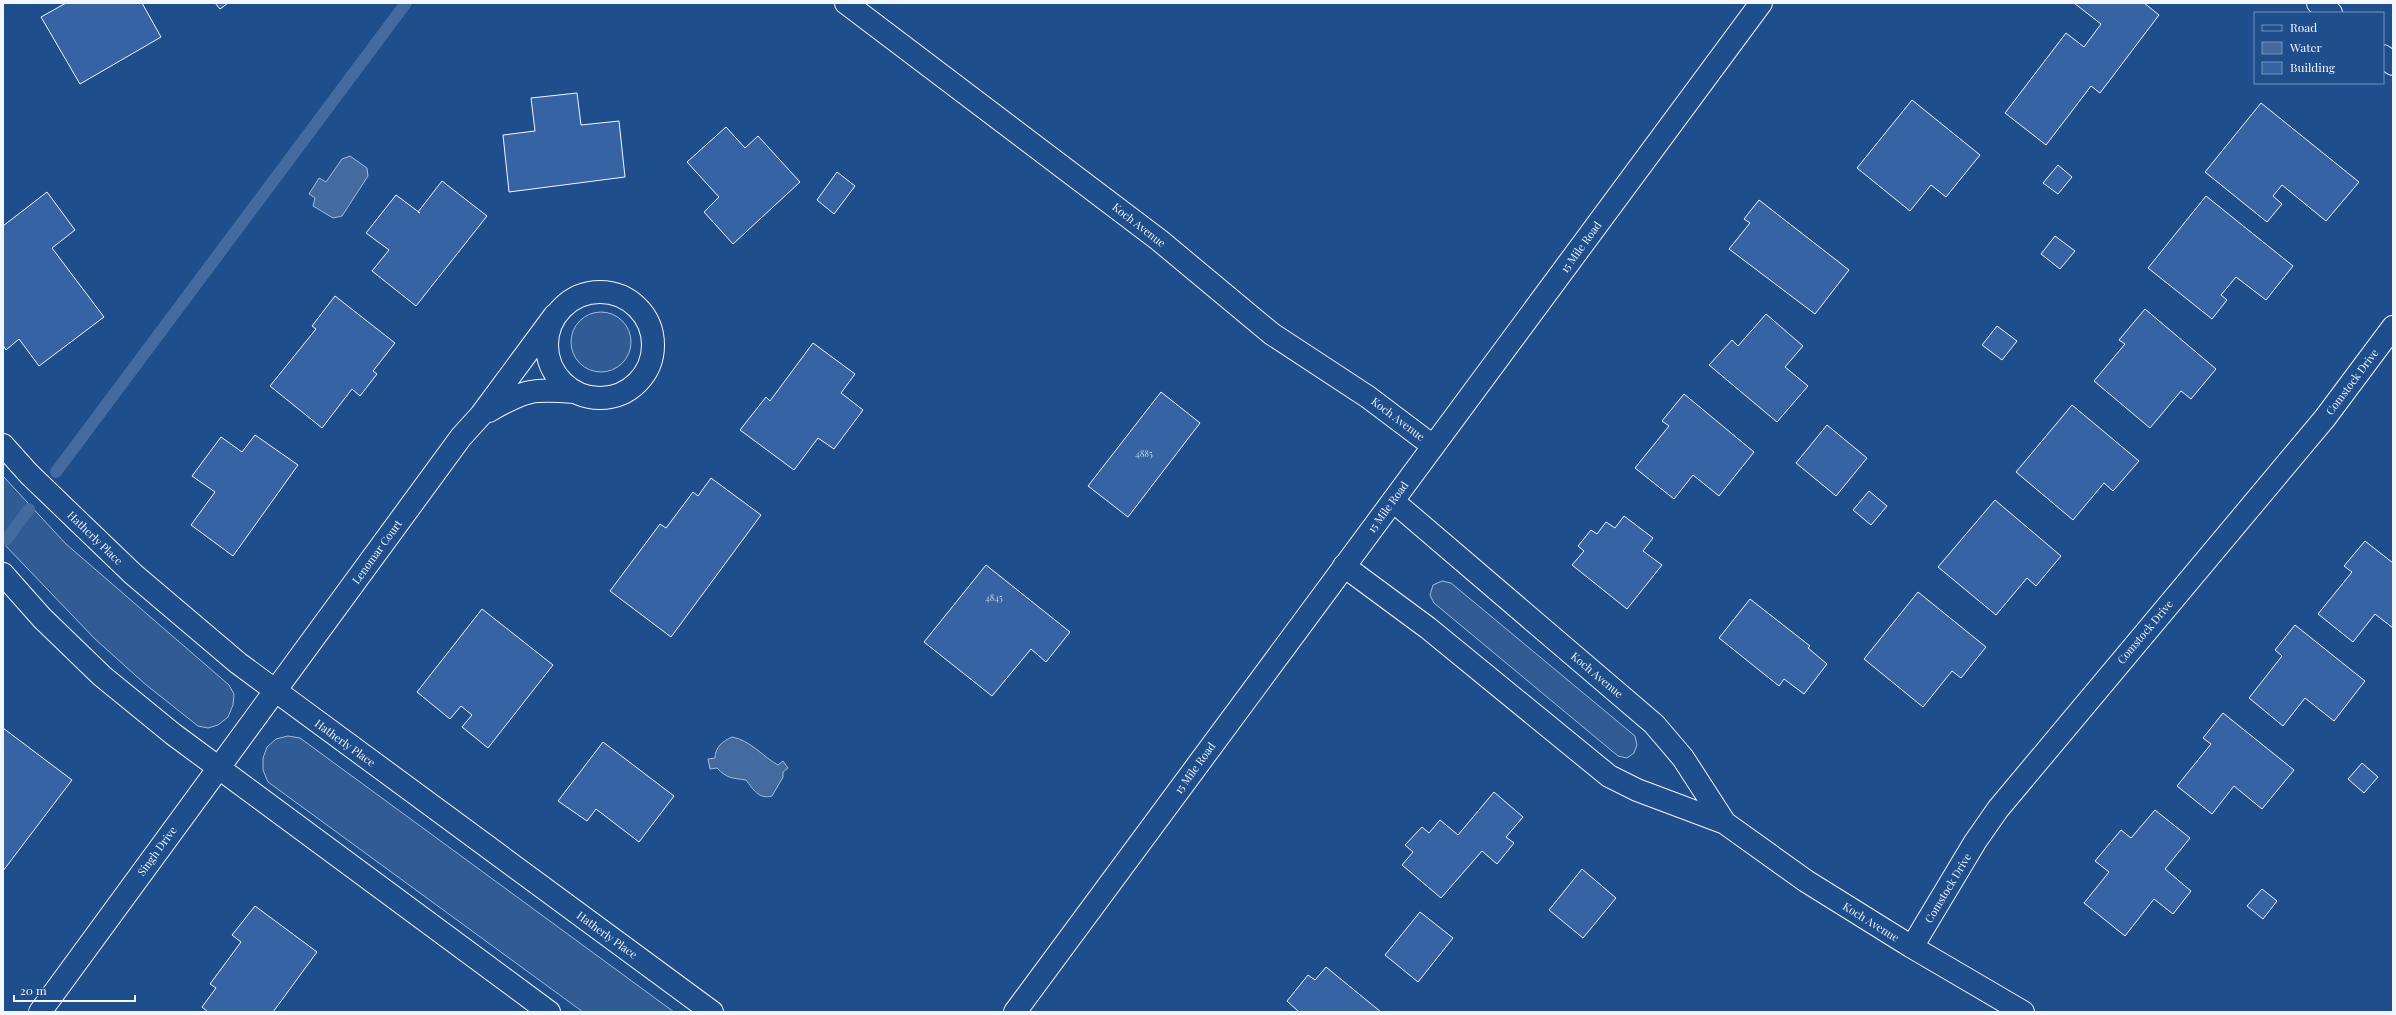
<svg xmlns="http://www.w3.org/2000/svg" width="2396" height="1015" viewBox="0 0 2396 1015" font-family="'Playfair Display',serif">
  <style>
    .built { fill: #305b95; stroke: #a8bbd7 }
    .water { fill: #446ba0; stroke: #a8bbd7 }
    .lines { fill: none; stroke-linecap: round; stroke-linejoin: round }
    .stream { stroke: #446ba0; stroke-width: 12 }
    .building { fill: #3563a3; stroke: #f2f6ff }
    .minor-casing { stroke: #f2f6ff; stroke-width: 24 }
    .secondary-casing { stroke: #f2f6ff; stroke-width: 24 }
    .minor { stroke: #1f4e8c; stroke-width: 22 }
    .secondary { stroke: #1f4e8c; stroke-width: 22 }
    .labels { text-anchor: middle; stroke-width: 3; stroke-linejoin: round; paint-order: stroke }
    .number-label { font-size: 9px; fill: #c3d1e8 }
    .street-label { font-size: 11px; fill: #f2f6ff; stroke: #1f4e8c }
  </style>
  <rect width="100%" height="100%" fill="#1f4e8c"/>
  <path class="built" d="M571 342a30 30 0 1 1 60 0a30 30 0 1 1-60 0Z
    M 3,476 L 66,544 L 229,685 L 234,694 L 233,705 L 228,717 L 218,725 L 208,728 L 198,726 L 145,684 L 94,638 L 3,543 Z
    M 1442,581 L 1451,583 L 1635,736 L 1637,745 L 1634,753 L 1627,758 L 1618,756 L 1434,603 L 1430,595 L 1433,585 Z
    M 288,736 L 300,738 L 674,1012 L 583,1012 L 268,782 L 263,770 L 263,758 L 267,747 L 276,739 Z"/>
  <path class="water" d="M 350,156 L 367,168 L 368,176 L 342,216 L 333,218 L 313,206 L 315,198 L 309,194 L 319,178 L 326,182 L 342,159 Z
    M 732,737 C 750,740 762,756 778,765 L 783,761 L 788,768 L 783,772 L 783,777 L 772,796 C 759,800 753,789 746,780 C 733,778 727,779 717,768 L 710,769 L 708,759 L 715,758 C 715,747 723,741 732,737 Z"/>
  <g class="lines">
    <path class="stream" d="M 56,472 L 406,3
      M 6,540 L 29,509"/>
  </g>
  <path class="building" d="M 66,3 L 142,3 L 161,37 L 80,84 L 41,17 Z
    M 215,3 L 228,3 L 220,9 Z
    M 2074,3 L 2144,3 L 2159,15 L 2100,93 L 2091,86 L 2046,145 L 2005,113 L 2066,33 L 2084,47 L 2101,24 Z
    M 577,93 L 581,125 L 619,121 L 625,177 L 509,192 L 503,135 L 535,131 L 531,98 Z
    M 1912,100 L 1980,155 L 1946,197 L 1931,185 L 1910,211 L 1857,168 Z
    M 2261,103 L 2359,182 L 2326,221 L 2282,185 L 2273,196 L 2282,204 L 2267,222 L 2205,172 Z
    M 726,127 L 745,148 L 758,136 L 800,182 L 733,244 L 704,212 L 719,197 L 687,162 Z
    M 2058,165 L 2072,177 L 2058,194 L 2043,183 Z
    M 837,172 L 855,186 L 834,214 L 817,200 Z
    M 442,181 L 487,216 L 416,306 L 372,271 L 389,250 L 366,233 L 396,195 L 420,213 L 418,212 Z
    M 47,192 L 75,230 L 52,248 L 104,317 L 39,366 L 19,339 L 6,350 L 3,345 L 3,226 Z
    M 2206,196 L 2293,266 L 2266,300 L 2236,277 L 2221,295 L 2227,300 L 2212,319 L 2148,268 Z
    M 1759,200 L 1849,270 L 1815,314 L 1729,249 L 1750,223 L 1744,219 Z
    M 2055,236 L 2075,251 L 2060,269 L 2041,254 Z
    M 335,296 L 395,343 L 373,371 L 377,374 L 360,396 L 352,389 L 322,428 L 270,386 L 316,329 L 312,326 Z
    M 2145,309 L 2216,369 L 2191,399 L 2181,391 L 2150,428 L 2094,381 L 2125,344 L 2119,340 Z
    M 1766,314 L 1803,346 L 1785,367 L 1808,386 L 1777,422 L 1709,365 L 1732,340 L 1738,346 Z
    M 1997,326 L 2017,341 L 2002,360 L 1982,345 Z
    M 813,343 L 855,374 L 841,393 L 863,410 L 834,449 L 818,438 L 794,470 L 740,430 L 766,397 L 770,401 Z
    M 1161,392 L 1200,423 L 1128,517 L 1088,486 Z
    M 1684,394 L 1754,452 L 1719,496 L 1693,475 L 1674,499 L 1635,468 L 1669,426 L 1662,421 Z
    M 2072,405 L 2139,461 L 2113,491 L 2104,483 L 2073,520 L 2016,472 Z
    M 1827,425 L 1867,458 L 1836,496 L 1796,463 Z
    M 255,435 L 298,465 L 233,556 L 191,525 L 215,492 L 192,476 L 221,437 L 242,452 Z
    M 711,478 L 761,515 L 671,637 L 610,591 L 660,524 L 666,528 L 693,492 L 698,496 Z
    M 1869,491 L 1887,506 L 1871,525 L 1853,510 Z
    M 1995,500 L 2061,556 L 2036,586 L 2027,578 L 1996,615 L 1938,567 Z
    M 1624,516 L 1653,538 L 1643,551 L 1662,565 L 1627,609 L 1572,565 L 1584,551 L 1578,546 L 1591,530 L 1597,534 L 1606,522 L 1615,528 Z
    M 2365,541 L 2393,563 L 2393,628 L 2375,614 L 2353,642 L 2318,614 L 2352,572 L 2344,566 Z
    M 986,565 L 1070,632 L 1046,662 L 1031,649 L 992,696 L 924,642 Z
    M 1918,592 L 1986,647 L 1961,678 L 1952,671 L 1923,707 L 1864,659 Z
    M 1750,599 L 1810,646 L 1808,648 L 1827,664 L 1804,694 L 1784,679 L 1779,686 L 1719,638 Z
    M 482,609 L 553,665 L 488,748 L 462,727 L 472,715 L 461,706 L 450,719 L 417,692 Z
    M 2295,625 L 2365,681 L 2334,721 L 2305,698 L 2283,726 L 2249,698 L 2282,656 L 2275,650 Z
    M 2223,713 L 2294,770 L 2262,809 L 2234,786 L 2212,814 L 2177,786 L 2211,744 L 2203,738 Z
    M 3,728 L 72,780 L 3,871 Z
    M 603,742 L 674,796 L 639,842 L 596,809 L 587,821 L 558,801 Z
    M 2362,763 L 2378,777 L 2364,793 L 2348,779 Z
    M 1494,792 L 1523,817 L 1506,837 L 1514,843 L 1497,864 L 1482,851 L 1441,898 L 1402,865 L 1413,852 L 1405,845 L 1422,827 L 1429,833 L 1440,820 L 1458,835 Z
    M 2155,810 L 2190,838 L 2165,869 L 2191,891 L 2173,914 L 2154,899 L 2125,936 L 2084,903 L 2109,872 L 2095,861 L 2121,830 L 2131,838 Z
    M 1582,869 L 1616,898 L 1583,938 L 1549,910 Z
    M 2262,889 L 2277,901 L 2263,919 L 2247,906 Z
    M 255,906 L 317,952 L 273,1012 L 208,1012 L 202,1007 L 216,988 L 210,984 L 241,942 L 232,935 Z
    M 1420,912 L 1453,938 L 1418,982 L 1385,955 Z
    M 1326,967 L 1381,1012 L 1299,1012 L 1287,1001 L 1308,975 L 1315,980 Z"/>
  <g class="lines">
    <g class="minor-casing">
      <path id="minor" d="M 846,3 L 1159,240 L 1272,334 L 1368,397 L 1433,446
        M 2318,3 L 2331,13
        M 2383,56 L 2393,64
        M547 345a53 53 0 1 1 106 0a53 53 0 1 1-106 0Z
        M 489,411 C 526,389 533,389 575,392
        M 3,445 L 29,474 L 133,574 L 238,663 L 712,1012
        M 1393,501 L 1654,724 L 1683,758 L 1725,823
        M 1344,566 L 1428,628 L 1609,776 L 1637,790 L 1725,823 L 1806,881 L 1912,947 L 2023,1012
        M 3,574 L 42,618 L 102,676 L 173,734 L 549,1012
        M 1912,947 L 1975,842 L 1998,809 L 2325,418 L 2393,327
        M 40,1012 L 461,437 L 481,415 L 555,315"/>
    </g>
    <g class="secondary-casing">
      <path id="secondary" d="M 1015,1012 L 1761,3"/>
    </g>
    <use href="#minor" class="minor"/>
    <use href="#secondary" class="secondary"/>
  </g>
  <g class="labels">
    <g class="number-label">
      <text x="1144" y="457">4885</text>
      <text x="994" y="601">4845</text>
    </g>
    <g class="street-label">
      <text transform="translate(1139 225) rotate(38)" y="4">Koch Avenue</text>
      <text transform="translate(1581 247) rotate(-54)" y="4">15 Mile Road</text>
      <text transform="translate(2352 382) rotate(-53)" y="4">Comstock Drive</text>
      <text transform="translate(1398 419) rotate(37)" y="4">Koch Avenue</text>
      <text transform="translate(1388 507) rotate(-54)" y="4">15 Mile Road</text>
      <text transform="translate(95 538) rotate(44)" y="4">Hatherly Place</text>
      <text transform="translate(377 552) rotate(-54)" y="4">Lenomar Court</text>
      <text transform="translate(2145 632) rotate(-50)" y="4">Comstock Drive</text>
      <text transform="translate(1597 675) rotate(40)" y="4">Koch Avenue</text>
      <text transform="translate(345 743) rotate(36)" y="4">Hatherly Place</text>
      <text transform="translate(1195 768) rotate(-54)" y="4">15 Mile Road</text>
      <text transform="translate(157 851) rotate(-54)" y="4">Singh Drive</text>
      <text transform="translate(1948 888) rotate(-59)" y="4">Comstock Drive</text>
      <text transform="translate(1871 922) rotate(32)" y="4">Koch Avenue</text>
      <text transform="translate(607 935) rotate(36)" y="4">Hatherly Place</text>
    </g>
  </g>
  <rect width="2396" height="1015" fill="none" stroke="#f2f6ff" stroke-width="8"/>
  <rect x="2254" y="12" width="130" height="72" fill="#1f4e8c" stroke="#7391ba"/>
  <rect x="2262" y="25" width="20" height="6" fill="#1f4e8c" stroke="#7391ba"/>
  <text x="2290" y="32" font-size="12" fill="#f2f6ff">Road</text>
  <rect x="2262" y="42" width="20" height="12" fill="#446ba0" stroke="#7391ba"/>
  <text x="2290" y="52" font-size="12" fill="#f2f6ff">Water</text>
  <rect x="2262" y="62" width="20" height="12" fill="#3563a3" stroke="#7391ba"/>
  <text x="2290" y="72" font-size="12" fill="#f2f6ff">Building</text>
  <path d="M14 995v6h121v-6" fill="none" stroke="#f2f6ff" stroke-width="2"/>
  <text x="20" y="995" font-size="12" fill="#f2f6ff" stroke="#1f4e8c" stroke-width="3" paint-order="stroke">20 m</text>
</svg>
